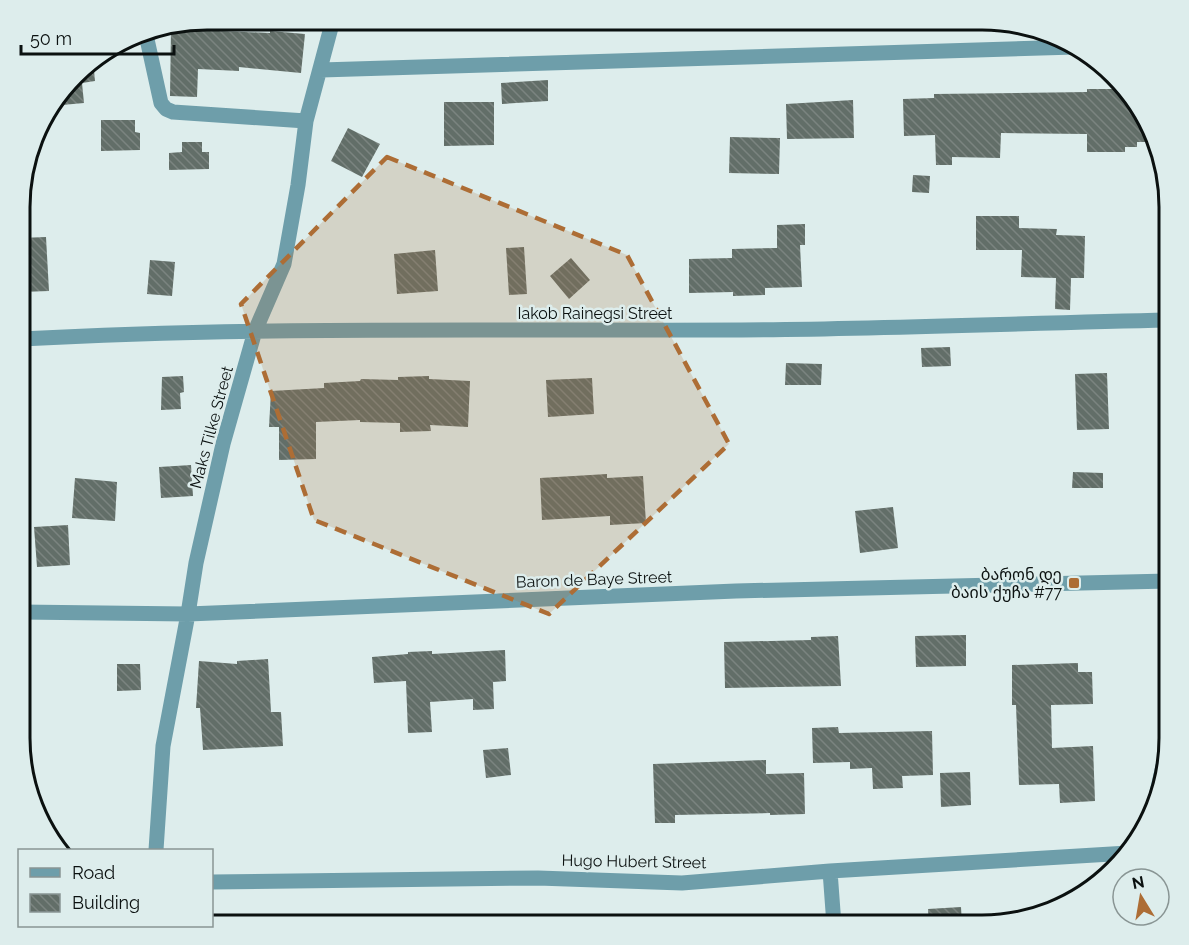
<svg xmlns="http://www.w3.org/2000/svg" width="1189" height="945" viewBox="0 0 1189 945" font-family="Raleway,'Noto Sans Georgian',sans-serif">
  <style>
    .building { fill: url(#building-back-hatch) }
    .lines { fill: none; stroke-linecap: round; stroke-linejoin: round }
    .minor { stroke: #6e9eaa; stroke-width: 15 }
    .marked { fill: #ad6d35; fill-opacity: 0.2; stroke: #ad6d35; stroke-width: 4.5; stroke-dasharray: 12 8; stroke-linejoin: round }
    .poi-dot { fill: #ad6d35; stroke: #ddedec; stroke-width: 2 }
    .labels { text-anchor: middle; stroke-width: 5; stroke-linejoin: round; paint-order: stroke }
    .street-label { font-size: 16px; fill: #0b1110; stroke: #ddedec }
    .poi-label { font-size: 16px; fill: #0b1110; stroke: #ddedec; text-anchor: end }
    .rim { fill: none; stroke: #0b1110; stroke-width: 3 }
  </style>
  <defs>
    <pattern id="building-back-hatch" width="6" height="6" patternUnits="userSpaceOnUse" patternTransform="scale(1.5)"><rect width="6" height="6" fill="#626e68"/><path d="M-1 5l2 2M0 0l6 6M5-1l2 2" fill="none" stroke="#7b8480"/></pattern>
  </defs>
  <rect width="100%" height="100%" fill="#ddedec"/>
  <path class="building" d="M 171,29 L 270,33 L 270,31 L 305,34 L 301,73 L 239,67 L 239,71 L 198,69 L 197,97 L 170,96 Z
    M 93,60 L 95,81 L 82,83 L 84,103 L 51,106 L 84,66 Z
    M 548,80 L 548,101 L 502,104 L 501,83 Z
    M 1087,89 L 1123,89 L 1155,135 L 1157,142 L 1137,142 L 1137,147 L 1125,147 L 1125,152 L 1087,152 L 1087,134 L 1001,133 L 1000,158 L 952,157 L 952,165 L 936,165 L 935,135 L 904,136 L 903,99 L 934,98 L 934,94 L 1087,92 Z
    M 853,100 L 854,138 L 787,139 L 786,104 Z
    M 444,102 L 494,102 L 494,145 L 444,146 Z
    M 101,120 L 135,120 L 135,132 L 140,133 L 140,150 L 101,151 Z
    M 348,128 L 380,144 L 362,177 L 331,161 Z
    M 730,137 L 780,138 L 779,174 L 729,173 Z
    M 182,142 L 202,142 L 202,152 L 209,152 L 209,169 L 169,170 L 169,153 L 182,152 Z
    M 913,175 L 930,176 L 929,193 L 912,192 Z
    M 976,216 L 1019,216 L 1019,228 L 1057,229 L 1056,235 L 1085,236 L 1084,278 L 1071,278 L 1070,310 L 1055,309 L 1056,278 L 1021,277 L 1022,250 L 976,250 Z
    M 805,224 L 805,245 L 800,245 L 802,287 L 765,288 L 765,295 L 733,296 L 733,292 L 689,293 L 689,259 L 732,258 L 732,249 L 777,248 L 777,225 Z
    M 46,237 L 49,291 L 21,292 L 21,238 Z
    M 524,247 L 527,294 L 509,295 L 506,248 Z
    M 435,250 L 438,291 L 397,294 L 394,254 Z
    M 571,258 L 590,280 L 569,299 L 550,276 Z
    M 150,260 L 175,262 L 172,296 L 147,294 Z
    M 950,347 L 951,366 L 922,367 L 921,348 Z
    M 786,363 L 822,364 L 821,385 L 785,385 Z
    M 1107,373 L 1109,429 L 1077,430 L 1075,374 Z
    M 183,376 L 184,392 L 180,393 L 181,409 L 161,410 L 162,377 Z
    M 429,376 L 429,379 L 470,381 L 468,427 L 430,425 L 431,431 L 400,432 L 400,423 L 360,422 L 360,420 L 316,422 L 316,459 L 279,460 L 279,427 L 269,427 L 271,391 L 324,388 L 324,383 L 360,381 L 361,379 L 398,380 L 398,377 Z
    M 592,378 L 594,414 L 548,417 L 546,380 Z
    M 191,465 L 193,496 L 161,498 L 159,467 Z
    M 1073,472 L 1103,473 L 1103,488 L 1072,488 Z
    M 607,474 L 607,478 L 643,476 L 646,523 L 610,525 L 610,516 L 542,520 L 540,478 Z
    M 75,478 L 117,482 L 115,521 L 72,518 Z
    M 893,507 L 898,548 L 860,553 L 855,511 Z
    M 68,525 L 70,565 L 37,567 L 34,527 Z
    M 966,635 L 966,666 L 916,667 L 915,636 Z
    M 838,636 L 841,686 L 725,688 L 724,642 L 811,640 L 811,637 Z
    M 505,650 L 506,681 L 493,682 L 494,709 L 473,710 L 473,699 L 430,702 L 432,732 L 408,733 L 406,681 L 374,683 L 372,657 L 408,654 L 408,652 L 432,651 L 432,654 Z
    M 268,659 L 271,712 L 281,712 L 283,746 L 203,750 L 200,708 L 196,708 L 199,661 L 237,664 L 237,661 Z
    M 1078,663 L 1078,672 L 1092,672 L 1093,704 L 1051,705 L 1052,748 L 1093,746 L 1095,801 L 1060,803 L 1059,784 L 1019,785 L 1016,705 L 1012,705 L 1012,665 Z
    M 117,664 L 140,664 L 141,690 L 117,691 Z
    M 838,727 L 839,733 L 932,731 L 933,775 L 902,776 L 903,788 L 873,789 L 872,768 L 850,769 L 850,762 L 813,763 L 812,728 Z
    M 508,748 L 511,775 L 486,778 L 483,750 Z
    M 766,760 L 766,774 L 804,773 L 805,814 L 770,815 L 770,813 L 675,815 L 675,823 L 655,823 L 653,764 Z
    M 970,772 L 971,805 L 941,807 L 940,773 Z
    M 961,907 L 962,925 L 929,925 L 928,909 Z"/>
  <g class="lines">
    <path class="minor" d="M 145,30 L 161,103 L 166,109 L 173,112 L 306,121
      M 321,70 L 1075,47
      M 21,339 C 261,326 502,331 742,330 C 885,329 1027,323 1169,320
      M 20,612 L 188,614 L 736,591 L 1169,581
      M 1152,814 L 1169,740
      M 156,850 L 163,746 L 188,614 L 196,563 L 223,444 L 255,331 L 284,264 L 298,185 L 306,121 L 333,20
      M 830,871 L 834,925
      M 212,882 L 538,878 L 682,883 L 830,871 L 1128,853"/>
  </g>
  <path class="marked" d="M 387,157 L 627,255 L 729,444 L 549,614 L 314,520 L 241,304 Z"/>
  <rect class="poi-dot" x="1068" y="577" width="12" height="12" rx="3"/>
  <g class="labels">
    <g class="street-label">
      <text x="595" y="319">Iakob Rainegsi Street</text>
      <text transform="translate(211 427) rotate(-75)" y="6">Maks Tilke Street</text>
      <text transform="translate(594 579) rotate(-2)" y="6">Baron de Baye Street</text>
      <text transform="translate(634 861) rotate(1)" y="6">Hugo Hubert Street</text>
    </g>
    <g class="poi-label">
      <text x="1062" y="580">ბარონ დე<tspan x="1062" dy="18">ბაის ქუჩა #77</tspan></text>
    </g>
  </g>
  <path d="M0 0H1189V945H0ZM207 30H982A177 177 0 0 1 1159 207V738A177 177 0 0 1 982 915H207A177 177 0 0 1 30 738V207A177 177 0 0 1 207 30Z" fill="#ddedec" fill-rule="evenodd"/>
  <path class="rim" d="M207 30H982A177 177 0 0 1 1159 207V738A177 177 0 0 1 982 915H207A177 177 0 0 1 30 738V207A177 177 0 0 1 207 30Z"/>
  <rect x="18" y="849" width="195" height="78" fill="#ddedec" stroke="#899594" stroke-width="1.5"/>
  <rect x="30" y="868" width="30" height="9" fill="#6e9eaa" stroke="#899594" stroke-width="1.5"/>
  <text x="72" y="879" font-size="18" fill="#0b1110">Road</text>
  <rect x="30" y="894" width="30" height="18" fill="url(#building-back-hatch)" stroke="#899594" stroke-width="1.5"/>
  <text x="72" y="909" font-size="18" fill="#0b1110">Building</text>
  <g transform="translate(1141 897) rotate(349)"><circle r="28" fill="#ddedec" stroke="#899594" stroke-width="1.5"/>
  <path d="M0-4.5L10 22L0 15L-10 22Z" fill="#ad6d35"/>
  <text y="-9" font-size="16" font-weight="bold" text-anchor="middle" fill="#0b1110">N</text>
  </g>
  <path d="M21 45v9h153v-9" fill="none" stroke="#0b1110" stroke-width="3"/>
  <text x="30" y="45" font-size="18" fill="#0b1110" stroke="#ddedec" stroke-width="4.5" paint-order="stroke">50 m</text>
</svg>
